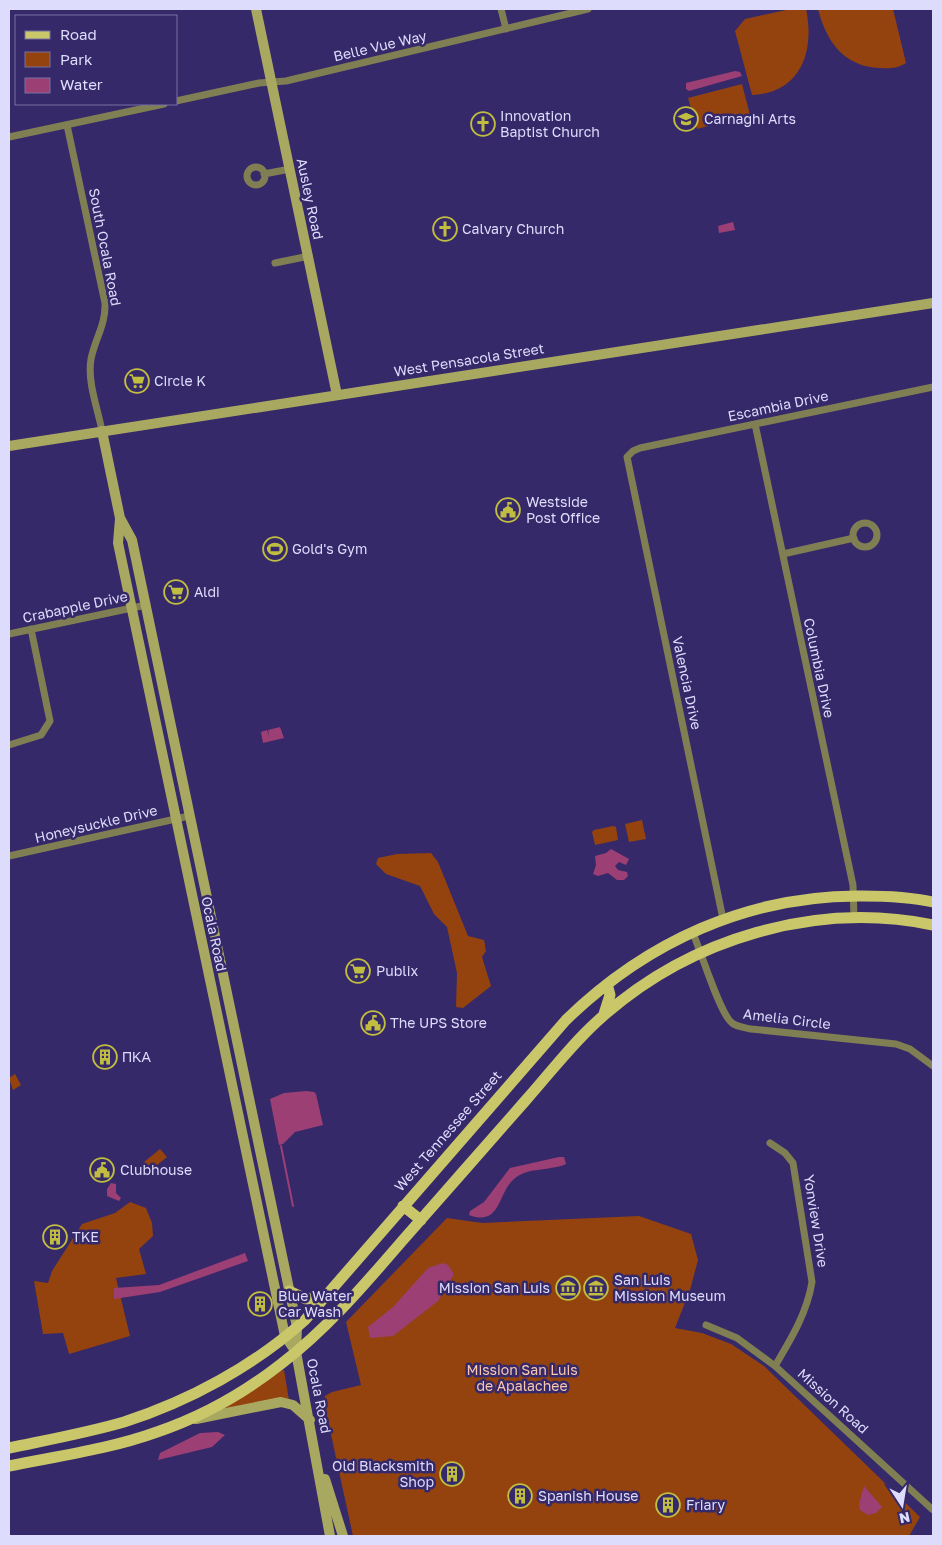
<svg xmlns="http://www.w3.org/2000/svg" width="942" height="1545" viewBox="0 0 942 1545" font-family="'Golos Text',sans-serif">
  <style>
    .green { fill: #94430f }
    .water { fill: #9c3f74 }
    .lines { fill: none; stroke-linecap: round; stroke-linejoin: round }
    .stream { stroke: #9c3f74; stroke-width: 2 }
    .street { stroke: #807f54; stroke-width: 7 }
    .secondary { stroke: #a9a861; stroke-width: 10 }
    .primary { stroke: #c9c769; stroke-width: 11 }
    .labels { text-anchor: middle; stroke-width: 5; stroke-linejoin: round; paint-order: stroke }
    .street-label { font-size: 14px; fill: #dedcfc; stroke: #352969 }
    .poi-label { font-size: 14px; fill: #dedcfc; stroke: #352969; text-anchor: start }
    .park-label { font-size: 14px; fill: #fac7ae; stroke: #352969 }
  </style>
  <rect width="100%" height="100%" fill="#352969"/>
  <path class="green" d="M 791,9 L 806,9 C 815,51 801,93 752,95 L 735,31 L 745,19 Z
    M 818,9 L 893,9 L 906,63 C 899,68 888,69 880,68 C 844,67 826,41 818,9 Z
    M 742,84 L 750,115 L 697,129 L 688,98 Z
    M 642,820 L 646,839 L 629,842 L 625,824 Z
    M 613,826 L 616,827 L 618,840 L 595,845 L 592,832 L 594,830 Z
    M 431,853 L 438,862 L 468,936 L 484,940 L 486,951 L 482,957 L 491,986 L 463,1008 L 456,1007 L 457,973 L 447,927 L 434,914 L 420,886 L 386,874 L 376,864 L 378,858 L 397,854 Z
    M 15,1074 L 21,1085 L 13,1090 L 9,1078 Z
    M 160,1149 L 167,1157 L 151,1170 L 144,1162 Z
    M 130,1202 L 146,1208 L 152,1223 L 153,1236 L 139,1249 L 146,1274 L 116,1278 L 130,1336 L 69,1354 L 63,1333 L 43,1334 L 34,1281 L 48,1283 L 52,1271 L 82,1224 L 115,1213 Z
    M 639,1216 L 691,1234 L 698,1260 L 690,1290 L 675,1328 L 702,1333 L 731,1344 L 764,1366 L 920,1517 L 909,1536 L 353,1536 L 324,1402 L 325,1396 L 332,1392 L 361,1385 L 346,1322 L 447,1218 L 482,1223 Z
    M 284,1370 L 289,1400 L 223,1409 L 280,1371 Z"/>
  <path class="water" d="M 735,71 L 740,72 L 742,76 L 689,91 L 686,89 L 686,83 Z
    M 733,222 L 735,230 L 719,233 L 718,226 Z
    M 280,727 L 284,738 L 263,743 L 261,732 L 267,730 L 269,736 L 268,730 Z
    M 611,849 L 629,859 L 626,865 L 619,862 L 615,866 L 618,870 L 627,872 L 628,876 L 624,880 L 617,880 L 608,873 L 598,876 L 593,874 L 596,865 L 595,856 L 606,853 Z
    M 306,1091 L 314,1092 L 316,1094 L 323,1125 L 295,1132 L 283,1144 L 279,1145 L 270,1099 L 284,1093 Z
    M 559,1157 L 564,1157 L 566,1164 C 551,1171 527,1167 514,1179 C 497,1194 501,1227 469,1215 L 470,1211 L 484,1202 L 510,1168 Z
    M 111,1183 L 116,1184 L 116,1193 L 121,1198 L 119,1201 L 107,1196 L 107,1189 Z
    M 245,1253 L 248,1261 L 160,1292 L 114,1299 L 114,1288 L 159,1285 Z
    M 443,1263 L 448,1265 L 454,1274 L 438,1301 L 393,1336 L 370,1338 L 368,1327 L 393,1307 L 428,1268 Z
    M 218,1432 L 225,1435 L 212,1447 L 158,1460 L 160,1453 L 200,1433 Z
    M 864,1486 L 882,1507 L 876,1513 L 868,1515 L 860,1510 L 859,1504 Z"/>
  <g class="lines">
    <path class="stream" d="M 281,1146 L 293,1206"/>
    <path class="street" d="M 501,9 L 506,29
      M 176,101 L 259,83 L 286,81 L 588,9
      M 67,125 L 105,303 C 106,324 95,339 91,359 C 87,382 98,409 102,431
      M 9,137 L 164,104
      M247 176a9 9 0 1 1 18 0a9 9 0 1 1-18 0Z
      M 264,174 L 290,169
      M 275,263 L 309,256
      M 755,424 L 853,885 L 854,918
      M853 535a12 12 0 1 1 24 0a12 12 0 1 1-24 0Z
      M 783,554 L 854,538
      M 9,634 L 146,605
      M 9,745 L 41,735 L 50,721 L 31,629
      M 9,856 L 189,816
      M 723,919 L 627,457 L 633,451 L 640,448 L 933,387
      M 692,931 C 701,951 718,1008 730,1021 C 735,1027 743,1027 751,1029 L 896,1044 L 910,1049 L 933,1066
      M 770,1143 L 785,1153 L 793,1163 L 812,1282 C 807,1313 791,1339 775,1366
      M 706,1325 L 737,1338 L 775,1366 L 933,1510"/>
    <path class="secondary" d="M 256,9 L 337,395
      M 102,431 L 120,518 L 132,540 L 297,1327 L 296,1352 L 330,1536
      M 9,446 L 933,303
      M 120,519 L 118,543 L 285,1336 L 296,1352
      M 196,1419 L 281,1402 L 293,1405 L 310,1420
      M 325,1479 L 343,1536"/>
    <path class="primary" d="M 604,1014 L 610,995 L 607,984
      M 403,1206 L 421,1220
      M 289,1291 L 306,1299 L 325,1296
      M 9,1448 C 47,1440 86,1433 124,1422 C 189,1401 254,1366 305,1320 L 566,1020 C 646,942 748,895 862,896 C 885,896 910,897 933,902
      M 9,1466 C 58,1456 110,1449 157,1432 C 201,1417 244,1393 281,1364 C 327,1329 365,1284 403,1240 C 444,1193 485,1147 526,1100 C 551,1072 574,1041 602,1017 C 691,938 816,901 933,925"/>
  </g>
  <defs>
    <g id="university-ring" transform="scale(1.25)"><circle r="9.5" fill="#352969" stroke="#c1bd40" stroke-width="1.5"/><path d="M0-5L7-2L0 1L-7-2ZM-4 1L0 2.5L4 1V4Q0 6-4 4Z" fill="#c1bd40"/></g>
    <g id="church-ring" transform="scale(1.25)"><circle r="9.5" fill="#352969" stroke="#c1bd40" stroke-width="1.5"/><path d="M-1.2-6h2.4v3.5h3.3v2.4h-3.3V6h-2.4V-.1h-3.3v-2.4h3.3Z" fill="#c1bd40"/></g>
    <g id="supermarket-ring" transform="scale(1.25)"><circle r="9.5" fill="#352969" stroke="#c1bd40" stroke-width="1.5"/><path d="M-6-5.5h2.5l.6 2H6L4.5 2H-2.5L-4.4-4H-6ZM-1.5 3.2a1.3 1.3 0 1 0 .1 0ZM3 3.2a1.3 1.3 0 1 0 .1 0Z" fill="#c1bd40"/></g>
    <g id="civic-ring" transform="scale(1.25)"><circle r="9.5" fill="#352969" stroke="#c1bd40" stroke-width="1.5"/><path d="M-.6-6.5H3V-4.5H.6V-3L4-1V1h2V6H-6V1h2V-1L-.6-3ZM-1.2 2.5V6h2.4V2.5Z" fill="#c1bd40"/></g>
    <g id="stadium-ring" transform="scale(1.25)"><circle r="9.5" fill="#352969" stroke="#c1bd40" stroke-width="1.5"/><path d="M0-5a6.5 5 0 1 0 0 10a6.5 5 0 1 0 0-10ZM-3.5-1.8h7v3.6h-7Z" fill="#c1bd40"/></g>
    <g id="building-ring" transform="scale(1.25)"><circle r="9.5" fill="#352969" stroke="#c1bd40" stroke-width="1.5"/><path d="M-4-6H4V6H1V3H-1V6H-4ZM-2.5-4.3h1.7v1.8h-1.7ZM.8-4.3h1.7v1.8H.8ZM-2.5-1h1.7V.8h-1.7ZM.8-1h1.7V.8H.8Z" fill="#c1bd40"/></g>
    <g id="museum-ring" transform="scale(1.25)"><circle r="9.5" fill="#352969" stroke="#c1bd40" stroke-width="1.5"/><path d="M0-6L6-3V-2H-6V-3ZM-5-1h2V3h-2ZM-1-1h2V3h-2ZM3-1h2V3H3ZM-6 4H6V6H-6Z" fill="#c1bd40"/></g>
  </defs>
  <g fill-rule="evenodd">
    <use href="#university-ring" x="686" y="119"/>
    <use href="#church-ring" x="483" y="124"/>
    <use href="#church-ring" x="445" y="229"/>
    <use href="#supermarket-ring" x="137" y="381"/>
    <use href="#civic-ring" x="508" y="510"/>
    <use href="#stadium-ring" x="275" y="549"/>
    <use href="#supermarket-ring" x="176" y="592"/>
    <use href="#supermarket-ring" x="358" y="971"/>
    <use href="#civic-ring" x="373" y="1023"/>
    <use href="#building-ring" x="105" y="1057"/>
    <use href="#civic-ring" x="102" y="1170"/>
    <use href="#building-ring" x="55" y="1237"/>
    <use href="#museum-ring" x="568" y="1288"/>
    <use href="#museum-ring" x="596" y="1288"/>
    <use href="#building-ring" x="260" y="1304"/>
    <use href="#building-ring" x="452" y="1474"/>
    <use href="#building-ring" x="520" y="1496"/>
    <use href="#building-ring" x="668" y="1505"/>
  </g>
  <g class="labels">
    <g class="street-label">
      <text transform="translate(380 46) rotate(-13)" y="5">Belle Vue Way</text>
      <text transform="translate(310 199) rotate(78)" y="5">Ausley Road</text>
      <text transform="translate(105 247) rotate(79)" y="5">South Ocala Road</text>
      <text transform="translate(469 360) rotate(-9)" y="5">West Pensacola Street</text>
      <text transform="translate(778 406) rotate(-12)" y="5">Escambia Drive</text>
      <text transform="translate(75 607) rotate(-12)" y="5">Crabapple Drive</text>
      <text transform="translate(819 668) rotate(78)" y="5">Columbia Drive</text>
      <text transform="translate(687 683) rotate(78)" y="5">Valencia Drive</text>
      <text transform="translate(96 824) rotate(-13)" y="5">Honeysuckle Drive</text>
      <text transform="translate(214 934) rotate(78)" y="5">Ocala Road</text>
      <text transform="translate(787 1019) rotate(7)" y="5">Amelia Circle</text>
      <text transform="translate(448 1131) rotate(-49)" y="5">West Tennessee Street</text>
      <text transform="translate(816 1221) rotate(81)" y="5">Yonview Drive</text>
      <text transform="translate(319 1396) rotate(79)" y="5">Ocala Road</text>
      <text transform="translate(833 1401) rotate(42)" y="5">Mission Road</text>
    </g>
    <g class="poi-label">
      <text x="500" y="121">Innovation<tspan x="500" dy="16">Baptist Church</tspan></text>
      <text x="704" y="124">Carnaghi Arts</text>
      <text x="462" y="234">Calvary Church</text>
      <text x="154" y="386">Circle K</text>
      <text x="526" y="507">Westside<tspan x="526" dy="16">Post Office</tspan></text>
      <text x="292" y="554">Gold's Gym</text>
      <text x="194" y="597">Aldi</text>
      <text x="376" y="976">Publix</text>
      <text x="390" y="1028">The UPS Store</text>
      <text x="122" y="1062">ΠΚΑ</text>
      <text x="120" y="1175">Clubhouse</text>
      <text x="72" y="1242">TKE</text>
      <text x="614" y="1285">San Luis<tspan x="614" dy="16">Mission Museum</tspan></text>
      <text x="550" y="1293" text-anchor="end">Mission San Luis</text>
      <text x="278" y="1301">Blue Water<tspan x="278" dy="16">Car Wash</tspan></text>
      <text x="434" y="1471" text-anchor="end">Old Blacksmith<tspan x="434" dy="16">Shop</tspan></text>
      <text x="538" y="1501">Spanish House</text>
      <text x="686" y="1510">Friary</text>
    </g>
    <g class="park-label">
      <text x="522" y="1375">Mission San Luis<tspan x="522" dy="16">de Apalachee</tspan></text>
    </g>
  </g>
  <rect width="942" height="1545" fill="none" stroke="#dedcfc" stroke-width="20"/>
  <rect x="15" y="15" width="162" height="90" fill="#352969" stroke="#7971a4"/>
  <rect x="25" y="31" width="25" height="8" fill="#c9c769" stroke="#7971a4"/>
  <text x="60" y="40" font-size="15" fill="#dedcfc">Road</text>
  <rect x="25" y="52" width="25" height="15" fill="#94430f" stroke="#7971a4"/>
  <text x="60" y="65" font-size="15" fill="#dedcfc">Park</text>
  <rect x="25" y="78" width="25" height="15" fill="#9c3f74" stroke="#7971a4"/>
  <text x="60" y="90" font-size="15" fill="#dedcfc">Water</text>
  <g transform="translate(902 1505) rotate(168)" stroke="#352969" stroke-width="4" paint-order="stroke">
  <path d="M0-4L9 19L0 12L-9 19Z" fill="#dedcfc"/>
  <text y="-8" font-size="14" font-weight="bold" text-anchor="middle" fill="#dedcfc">N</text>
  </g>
</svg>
